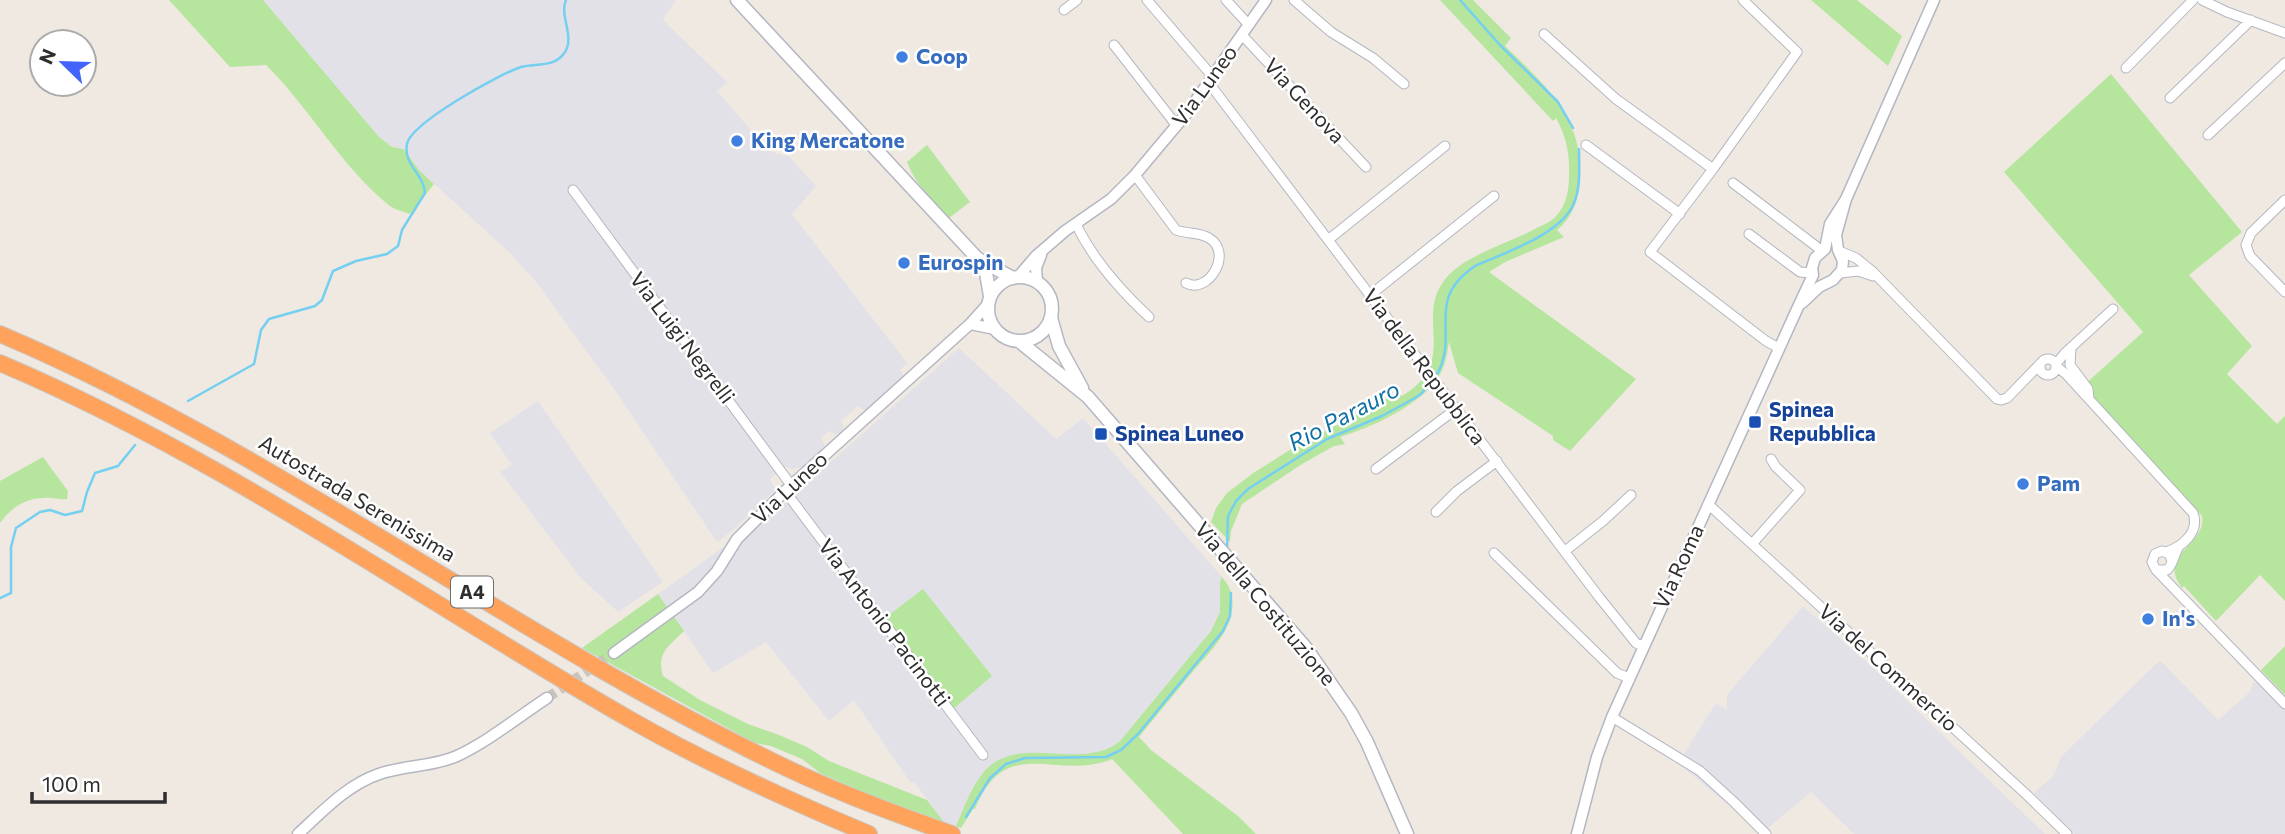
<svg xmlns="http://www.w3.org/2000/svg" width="2285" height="834" viewBox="0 0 2285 834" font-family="Commissioner,sans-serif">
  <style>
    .industrial { fill: #e3e1e8 }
    .green { fill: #b6e59e }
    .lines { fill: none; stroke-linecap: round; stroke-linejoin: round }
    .stream { stroke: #75cff0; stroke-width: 2.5 }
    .tertiary-tunnel { stroke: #c8c4bd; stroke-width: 10; stroke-dasharray: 10 5; stroke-linecap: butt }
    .minor-casing { stroke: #b4b7c1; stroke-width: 11 }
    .tertiary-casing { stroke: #b4b7c1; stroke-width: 13 }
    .secondary-casing { stroke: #b4b7c1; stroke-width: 15 }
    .motorway-casing { stroke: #c9c9c9; stroke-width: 18 }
    .minor { stroke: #fff; stroke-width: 9 }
    .tertiary { stroke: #fff; stroke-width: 10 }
    .secondary { stroke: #fff; stroke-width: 12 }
    .motorway { stroke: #ffa35c; stroke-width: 16 }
    .shop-dot { fill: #3f7fe0; stroke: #fff; stroke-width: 2.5 }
    .transit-dot { fill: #1a4fb4; stroke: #fff; stroke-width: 2.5 }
    .labels { text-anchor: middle; stroke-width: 5; stroke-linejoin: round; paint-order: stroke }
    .shield { fill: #fff; stroke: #6d6d6d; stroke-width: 2 }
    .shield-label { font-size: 19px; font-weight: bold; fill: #2e2e2e }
    .shop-label { font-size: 21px; font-weight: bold; fill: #366cbe; stroke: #fff; text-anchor: start }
    .street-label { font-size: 21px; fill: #2e2e2e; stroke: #fff }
    .transit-label { font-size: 21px; font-weight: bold; fill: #164399; stroke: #fff; text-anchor: start }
    .water-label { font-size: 23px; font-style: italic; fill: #0d6fa3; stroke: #fff }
  </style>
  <rect width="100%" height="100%" fill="#efe9e1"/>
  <path class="industrial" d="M 263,0 L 676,0 L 663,20 L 727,82 L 717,91 L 769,151 L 789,157 L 816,186 L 792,214 L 907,363 L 900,370 L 904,376 L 865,411 L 858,406 L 841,421 L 844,429 L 838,435 L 829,431 L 821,438 L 825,446 L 802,467 L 792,469 L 786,467 L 770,479 L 775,490 L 732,531 L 717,542 L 619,396 L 537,283 L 510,253 L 419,170 L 405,149 L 392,147 L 379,137 Z
    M 959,348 L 1056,439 L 1083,418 L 1222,577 L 1220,582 L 1220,612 L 1211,631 L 1120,741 L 1111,747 L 1097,753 L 1067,755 L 1023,753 L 1003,758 L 988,768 L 972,788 L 956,826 L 944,822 L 914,782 L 910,782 L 854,700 L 829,721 L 766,642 L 713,673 L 658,594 L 735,539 L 760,525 Z
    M 538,401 L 663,582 L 618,612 L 581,578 L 500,472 L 512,465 L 490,433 Z
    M 1803,606 L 1872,667 L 2045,834 L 1854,834 L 1811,792 L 1762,833 L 1678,763 L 1716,703 L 1727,710 L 1727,695 Z
    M 2160,660 L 2218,720 L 2250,692 L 2253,683 L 2265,674 L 2285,695 L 2285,834 L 2075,834 L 2034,793 L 2053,776 L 2062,756 Z"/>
  <path class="green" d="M 169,0 L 263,0 L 379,137 L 392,147 L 404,149 L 419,170 L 434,184 L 410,214 C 404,212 396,210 390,206 C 341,167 310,108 266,65 L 230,67 Z
    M 1440,0 L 1473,0 L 1511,38 L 1505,46 C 1548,87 1588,123 1579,188 C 1577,204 1570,220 1557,230 L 1564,237 L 1505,262 L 1489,272 L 1636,379 L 1570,451 L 1553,440 L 1553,436 L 1458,373 L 1449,342 C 1447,355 1445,368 1437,379 C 1417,407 1372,427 1340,437 L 1345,444 L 1334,446 L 1302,464 L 1242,504 L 1231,531 L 1230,542 L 1211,522 L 1216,508 L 1227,493 L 1252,474 L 1296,446 L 1380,403 L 1398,391 L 1402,396 C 1459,362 1416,320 1443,282 C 1461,256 1507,244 1535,229 C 1542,225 1552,222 1557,215 C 1567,204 1569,188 1569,175 C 1570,154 1566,136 1556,118 L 1553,121 Z
    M 1811,0 L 1857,0 L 1902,36 L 1888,66 Z
    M 2111,74 L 2242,232 L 2189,275 L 2252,346 L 2227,374 L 2277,424 L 2285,416 L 2285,601 L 2260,575 L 2216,621 L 2184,586 L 2182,588 C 2156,554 2207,545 2202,516 L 2083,386 L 2143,332 L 2004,172 Z
    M 927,145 L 970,202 L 949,218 C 932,197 918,189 907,162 Z
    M 43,457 L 68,491 L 67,499 C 59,500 52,497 44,498 C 25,498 11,508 0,523 L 0,481 Z
    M 1222,577 C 1234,591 1235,604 1229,622 C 1222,641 1206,656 1194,670 C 1176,692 1157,715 1139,737 L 1151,750 L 1238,816 L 1256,834 L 1183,834 L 1112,759 C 1056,782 1006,732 975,809 L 973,809 L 961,828 L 956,826 C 964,808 970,789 983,773 C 1017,731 1081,773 1120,741 L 1211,631 L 1220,612 L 1220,582 Z
    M 923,589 L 992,676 L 953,709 L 885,618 Z
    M 658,594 L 684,631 C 669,646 656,653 663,676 L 700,700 L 748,724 L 779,735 L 807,747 L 829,761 L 927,800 L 944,822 L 872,796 L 820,773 L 802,759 L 771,746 L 755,743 L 582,648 Z
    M 2285,646 L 2285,695 L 2261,670 Z"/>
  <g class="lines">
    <path class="stream" d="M 1460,0 L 1499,44 L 1558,102 L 1573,128
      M 1436,376 C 1461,334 1423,301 1475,266 C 1504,253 1562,234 1574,203 C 1581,186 1579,167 1579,149
      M 188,401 L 254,364 L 261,330 L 269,319 L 315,306 L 322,300 L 333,271 L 356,261 L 387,254 L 398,246 L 402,230 L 425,193 C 424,174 403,165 407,144 C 411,123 499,74 521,67 C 536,63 555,68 565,52 C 575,36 559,16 566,0
      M 1227,550 L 1228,516 L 1236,501 L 1248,489 L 1327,439 L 1382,416 L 1413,399 L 1421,394 L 1432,381
      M 0,598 L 11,593 L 11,547 L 16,528 L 40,512 L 50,510 L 65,515 L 82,511 L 87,492 L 95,473 L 118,466 L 135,445
      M 966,817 L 990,778 L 1006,764 L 1025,758 L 1106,757 L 1121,750 L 1138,734 L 1223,631 L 1230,616 L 1231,593"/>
    <path class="tertiary-tunnel" d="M 547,698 L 614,653"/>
    <g class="minor-casing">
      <path id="minor" d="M 1147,0 L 1213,77
        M 1226,0 L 1249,25
        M 1294,0 L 1331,32 L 1373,58 L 1404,84
        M 1743,0 L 1797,52 L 1713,169 L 1650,252 L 1766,341 L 1779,348
        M 2202,0 L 2227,12 L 2285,33
        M 1064,10 L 1077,0
        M 1544,34 L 1616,99 L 1713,169
        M 1242,35 L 1366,167
        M 1114,45 L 1177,126
        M 2126,68 L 2193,0
        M 1209,83 L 1599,597 L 1636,643 L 1643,646
        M 2170,98 L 2251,20
        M 2208,135 L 2285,63
        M 1586,145 L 1680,214
        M 1135,175 L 1176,230 C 1186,234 1200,232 1209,238 C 1234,253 1208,295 1186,283
        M 1733,183 L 1821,250
        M 573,190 L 791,485
        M 2285,200 L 2251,233 L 2246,245 L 2250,256 L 2285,292
        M 1076,224 C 1093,260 1120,290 1149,317
        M 1749,234 L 1800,272 L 1812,273
        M 1328,240 L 1445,146
        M 1839,251 L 1856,258 L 1872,271 L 1997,399 L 2001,400 L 2007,398 L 2041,363
        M 1840,273 L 1858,271 L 1873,276
        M 1369,296 L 1494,196
        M 2071,348 L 2070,365 L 2088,389 L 2089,399
        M2040 367a8 8 0 1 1 16 0a8 8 0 1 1-16 0Z
        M 2056,364 L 2065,353 L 2113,309
        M 2057,367 L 2066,374 L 2193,513 C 2200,532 2182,547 2166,552
        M 1376,469 L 1456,409
        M 785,491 L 983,755
        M 1708,504 L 2027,795 L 2067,834
        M 1436,512 L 1457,491 L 1497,461
        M 1752,544 L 1800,490 L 1776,467 L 1771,459
        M 1565,551 L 1603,521 L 1631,495
        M 1494,553 L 1617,673 L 1629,678
        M 2172,561 L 2169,554 L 2162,551 L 2155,554 L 2152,562 L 2156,570 L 2167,570 C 2173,565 2174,554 2179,546
        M 2156,570 L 2285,704
        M 1612,717 L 1700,771 L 1735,803 L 1766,834"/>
    </g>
    <g class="tertiary-casing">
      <path id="tertiary" d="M 1018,277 L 1036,256 L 1065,231 L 1111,199 L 1135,175 L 1187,113 L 1266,0
        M 1037,282 L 1036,268 L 1041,255
        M 1802,303 L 1819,287 L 1833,280 L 1842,270 L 1843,261 L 1838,250 L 1836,235 L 1846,199 L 1934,0
        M 970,324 L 995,329
        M 614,653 L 698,592 L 717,571 L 737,539 L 785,491 L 970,324 L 988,304
        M 298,834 C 323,811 347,785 379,774 C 405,765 432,767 457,756 C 489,741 518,717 547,698
        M 1577,834 L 1597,757 L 1612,717 L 1798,307 L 1813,275 L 1812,268 L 1815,258 L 1825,249 L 1830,224 L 1846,199"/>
    </g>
    <g class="secondary-casing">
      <path id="secondary" d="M 737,0 L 978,259 L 1013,278
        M 979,259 L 986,273 L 990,296
        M988 309a32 32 0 1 1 64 0a32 32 0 1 1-64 0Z
        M 1051,318 L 1059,346 L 1082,388
        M 1020,342 L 1088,397 L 1306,648 L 1351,713 L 1367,742 L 1407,834"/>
    </g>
    <g class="motorway-casing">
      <path id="motorway" d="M 0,334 C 269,448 501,628 762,756 C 823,787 887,811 952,834
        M 0,363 C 224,458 421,600 631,720 C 708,764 788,800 869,834"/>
    </g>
    <use href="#minor" class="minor"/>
    <use href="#tertiary" class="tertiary"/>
    <use href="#secondary" class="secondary"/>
    <use href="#motorway" class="motorway"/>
  </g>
  <g class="shop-dot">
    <circle cx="902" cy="57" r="7"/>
    <circle cx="737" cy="141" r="7"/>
    <circle cx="904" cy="263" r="7"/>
    <circle cx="2023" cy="484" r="7"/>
    <circle cx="2148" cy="619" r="7"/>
  </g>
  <g class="transit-dot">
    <rect x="1748" y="415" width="14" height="14" rx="3.5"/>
    <rect x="1094" y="427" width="14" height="14" rx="3.5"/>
  </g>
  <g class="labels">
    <rect class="shield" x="451" y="576.5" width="42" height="31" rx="5"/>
    <g class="shield-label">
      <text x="472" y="599">A4</text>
    </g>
    <g class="shop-label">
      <text x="916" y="64">Coop</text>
      <text x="751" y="148">King Mercatone</text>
      <text x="918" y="270">Eurospin</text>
      <text x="2037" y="491">Pam</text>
      <text x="2162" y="626">In's</text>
    </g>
    <g class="street-label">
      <text transform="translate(1205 86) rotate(-54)" y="7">Via Luneo</text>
      <text transform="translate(1304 101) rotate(47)" y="7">Via Genova</text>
      <text transform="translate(682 338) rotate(53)" y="7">Via Luigi Negrelli</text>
      <text transform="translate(1424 367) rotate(53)" y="7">Via della Repubblica</text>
      <text transform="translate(790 488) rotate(-43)" y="7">Via Luneo</text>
      <text transform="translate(357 499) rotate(31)" y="7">Autostrada Serenissima</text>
      <text transform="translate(1679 567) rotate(-65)" y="7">Via Roma</text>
      <text transform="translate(1265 604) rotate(50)" y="7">Via della Costituzione</text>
      <text transform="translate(884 623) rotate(53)" y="7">Via Antonio Pacinotti</text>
      <text transform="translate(1888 668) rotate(42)" y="7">Via del Commercio</text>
    </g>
    <g class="transit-label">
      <text x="1769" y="417">Spinea<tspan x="1769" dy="24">Repubblica</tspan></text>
      <text x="1115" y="441">Spinea Luneo</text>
    </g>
    <g class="water-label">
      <text transform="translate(1344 416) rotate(-28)" y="8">Rio Parauro</text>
    </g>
  </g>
  <g transform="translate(63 63) rotate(293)"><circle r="33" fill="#ffffff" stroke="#ababab" stroke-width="2"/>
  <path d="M0-5L12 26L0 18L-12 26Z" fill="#4264fb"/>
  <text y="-10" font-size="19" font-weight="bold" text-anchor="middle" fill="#2e2e2e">N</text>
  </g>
  <path d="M32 792v10h133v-10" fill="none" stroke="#2e2e2e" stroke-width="3.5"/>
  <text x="42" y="792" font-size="21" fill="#2e2e2e" stroke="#ffffff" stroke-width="5" paint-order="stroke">100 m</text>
</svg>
